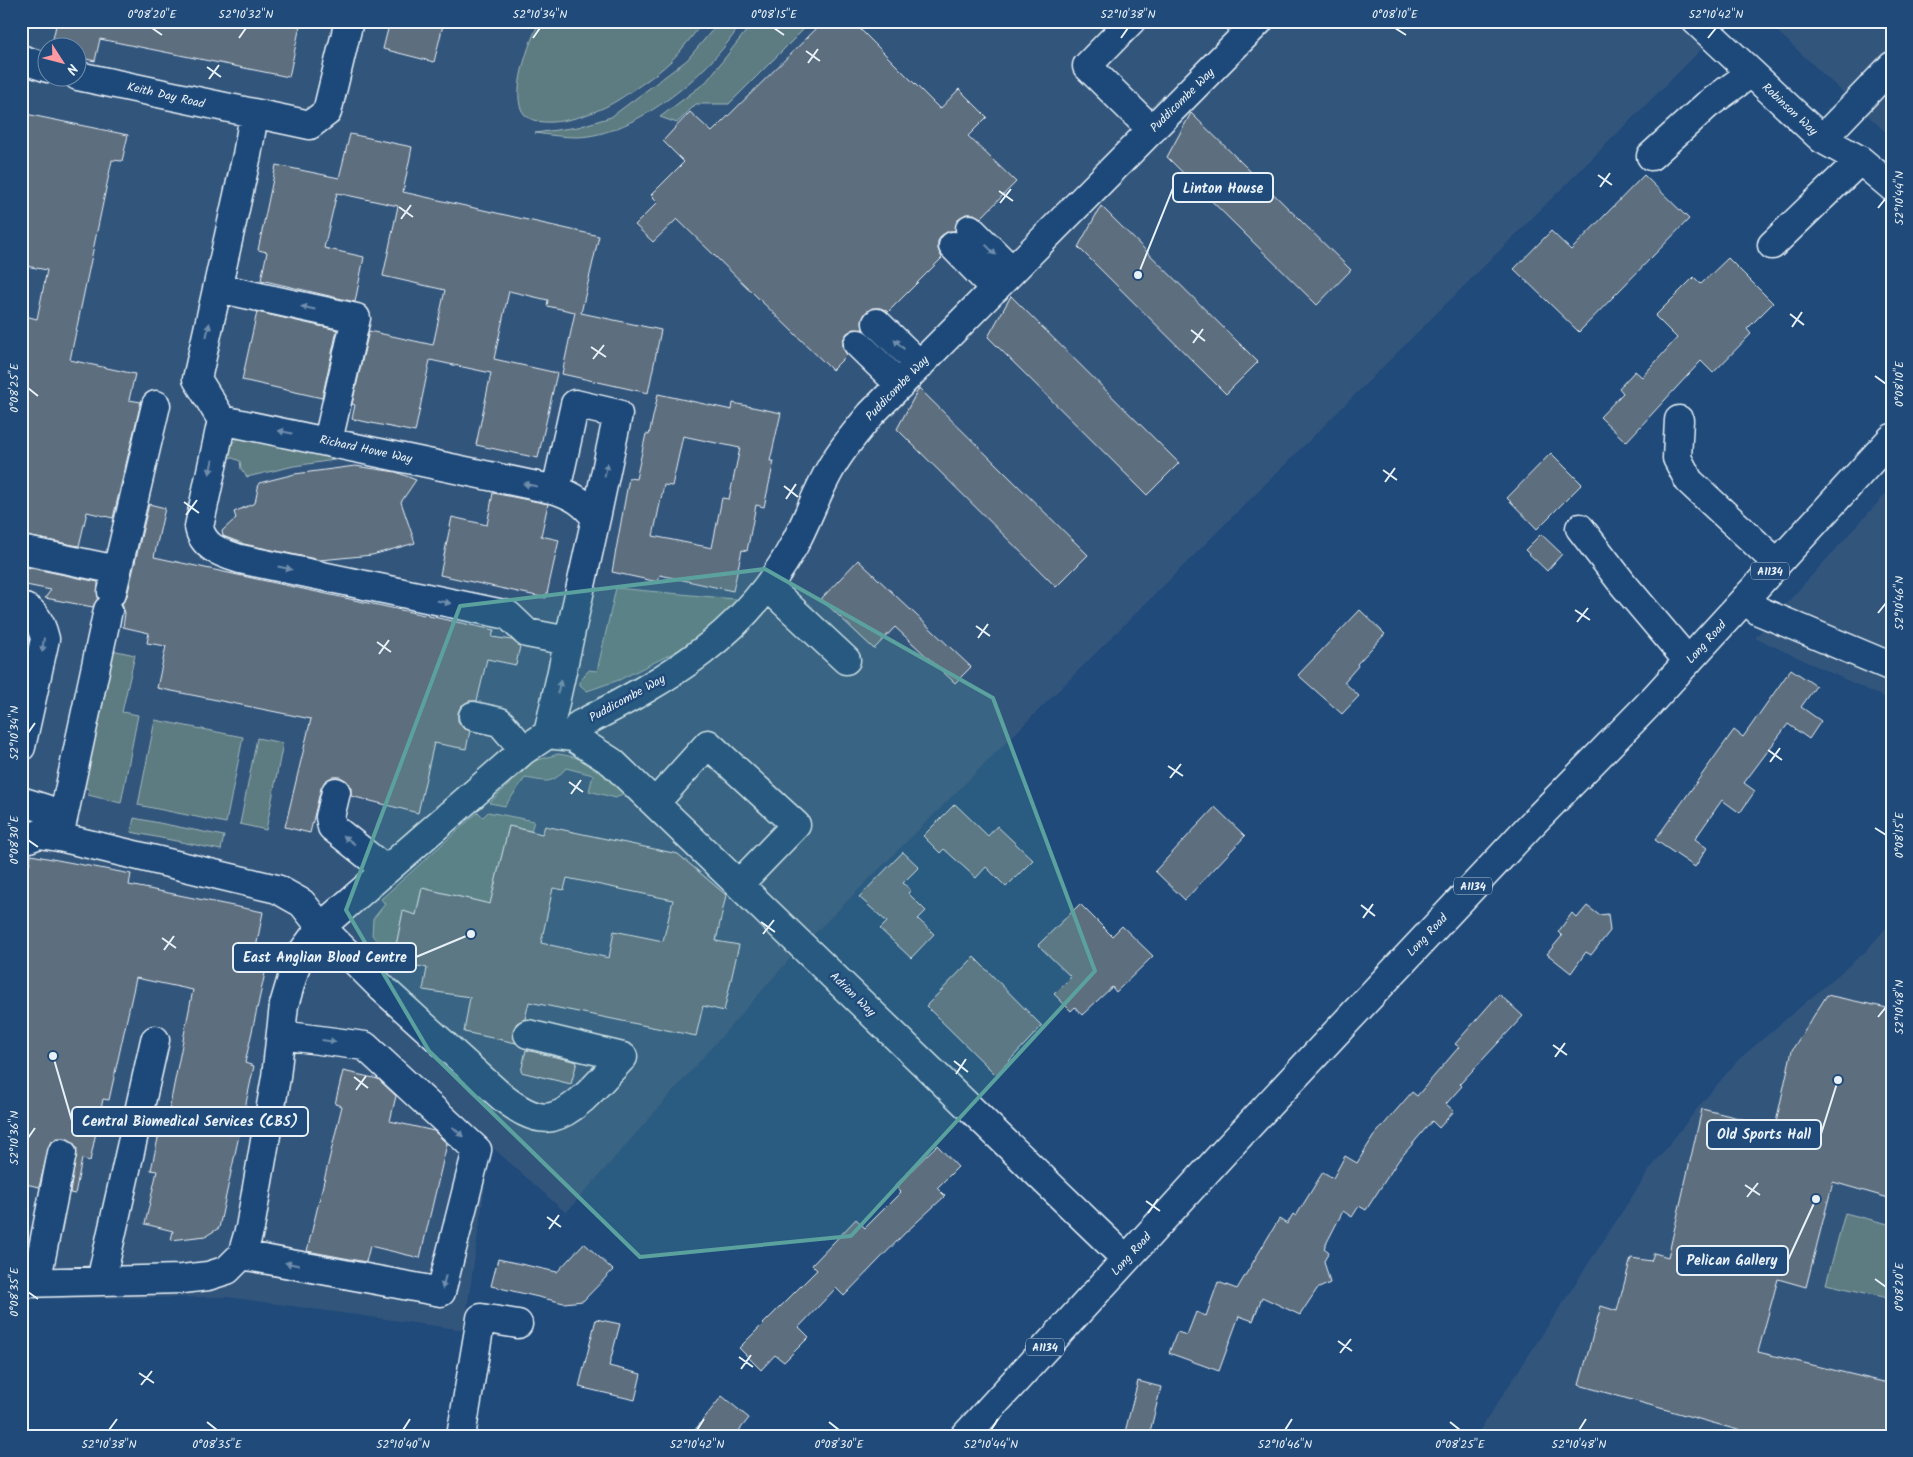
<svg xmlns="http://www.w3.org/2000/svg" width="1913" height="1457" viewBox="0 0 1913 1457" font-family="Kalam,sans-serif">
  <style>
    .built { fill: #32557b; fill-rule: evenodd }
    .green { fill: #5c7c81; stroke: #a2b6bc }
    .building { fill: #5d6e7e; stroke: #e8f1f8; fill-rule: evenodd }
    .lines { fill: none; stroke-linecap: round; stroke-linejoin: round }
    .minor-casing { stroke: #e8f1f8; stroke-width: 31 }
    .major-casing { stroke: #e8f1f8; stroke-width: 31 }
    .minor { stroke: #1f4a7a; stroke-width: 28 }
    .major { stroke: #1f4a7a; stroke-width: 28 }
    .oneway { fill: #6f8dac }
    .marked { fill: #5ba19e; fill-opacity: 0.2; stroke: #5ba19e; stroke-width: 4; stroke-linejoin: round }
    .ticks { fill: none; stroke: #e8f1f8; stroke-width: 2 }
    .labels { text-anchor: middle; stroke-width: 5; stroke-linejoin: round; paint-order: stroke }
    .shield { fill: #1f4a7a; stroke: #acbfd2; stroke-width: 1 }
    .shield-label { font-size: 11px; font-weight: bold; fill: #e8f1f8 }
    .street-label { font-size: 12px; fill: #e8f1f8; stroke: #1f4a7a }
    .leader { fill: none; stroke: #e8f1f8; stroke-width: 2 }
    .callout-dot { fill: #e8f1f8; stroke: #1f4a7a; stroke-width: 2 }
    .callout { fill: #1f4a7a; stroke: #e8f1f8; stroke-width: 2 }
    .callout-label { font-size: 14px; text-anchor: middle; font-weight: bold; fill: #e8f1f8 }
    .neatline { fill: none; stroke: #e8f1f8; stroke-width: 2 }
    .ticks-label { font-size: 12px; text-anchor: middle; fill: #e8f1f8 }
  </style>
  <rect width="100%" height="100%" fill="#1f4a7a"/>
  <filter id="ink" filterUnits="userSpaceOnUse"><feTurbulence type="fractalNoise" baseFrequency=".02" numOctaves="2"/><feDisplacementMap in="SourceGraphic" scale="10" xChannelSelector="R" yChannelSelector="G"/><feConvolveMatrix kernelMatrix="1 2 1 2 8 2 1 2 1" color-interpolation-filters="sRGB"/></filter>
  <g filter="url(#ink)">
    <path class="built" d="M 21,21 L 1730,21 L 795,953 L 566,1213 L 491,1146 L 464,1330 L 227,1297 L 21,1299 ZM 48,48 L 78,48 L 78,78 L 48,78 Z
      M 1766,21 L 1892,21 L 1892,138 L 1837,87 Z
      M 1892,487 L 1892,701 L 1755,638 Z
      M 1892,921 L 1892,1436 L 1476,1436 L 1650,1169 L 1699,1106 L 1738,1060 L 1866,951 Z"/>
    <path class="green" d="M 540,21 L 704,21 C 693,35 682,50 670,62 C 655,76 635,89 618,100 C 598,113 544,133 525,115 C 508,98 530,39 540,21 Z
      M 720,21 L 742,21 C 715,70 635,136 577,137 C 564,137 549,135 535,133 L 578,127 L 611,117 L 687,60 Z
      M 754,21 L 812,21 L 729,104 L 696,104 L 677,123 L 660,117 L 706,82 Z
      M 244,435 L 341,459 L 294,466 L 247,477 L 241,469 L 240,461 L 225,455 L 227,446 Z
      M 616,588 L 745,600 L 707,636 L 619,680 L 587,691 L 580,685 L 580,681 L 589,670 L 597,671 Z
      M 112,650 L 135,655 L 122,712 L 138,715 L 121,803 L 88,795 L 89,789 L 82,787 Z
      M 155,720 L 243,737 L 226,823 L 138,805 Z
      M 257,738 L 283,743 L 266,830 L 240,824 Z
      M 558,754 C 592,759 600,770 624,793 L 616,798 L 589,791 L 593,775 L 566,768 C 551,786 546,781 525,778 L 505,806 L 489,803 L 534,761 Z
      M 478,812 L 483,817 L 488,812 L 534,821 L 531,831 L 509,826 L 490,904 L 422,888 L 416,915 L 403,912 L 393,961 L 372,935 L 373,919 L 385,904 L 381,899 Z
      M 134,818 L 224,836 L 221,850 L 131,832 Z
      M 1845,1213 L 1892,1225 L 1892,1299 L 1826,1284 Z"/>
    <path class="building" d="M 57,21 L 301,21 L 289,77 L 100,39 L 95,61 L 78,57 L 78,48 L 51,48 Z
      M 390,21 L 444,21 L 434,62 L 383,49 Z
      M 824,21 L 852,21 L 940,109 L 959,89 L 987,117 L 968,136 L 1016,182 L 981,218 L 974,214 L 966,214 L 959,218 L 955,231 L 949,231 L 942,235 L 938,241 L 938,249 L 942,258 L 888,312 L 880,308 L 872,308 L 866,312 L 862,320 L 863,330 L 854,329 L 847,333 L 843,340 L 843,348 L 847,355 L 832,370 L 677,219 L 653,242 L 635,225 L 658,202 L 651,195 L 684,162 L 663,141 L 673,130 L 690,112 L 712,132 Z
      M 21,113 L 128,135 L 122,161 L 112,160 L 70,360 L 135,374 L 129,400 L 141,402 L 113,518 L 87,512 L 79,546 L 21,535 L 21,315 L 37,319 L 47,270 L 21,265 Z
      M 1191,113 L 1351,270 L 1317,305 L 1167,157 Z
      M 350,134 L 412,147 L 403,192 L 599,236 L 581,313 L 661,330 L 648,393 L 562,374 L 575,312 L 547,306 L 548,300 L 509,291 L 494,359 L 557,373 L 538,458 L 476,445 L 491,373 L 430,360 L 415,432 L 352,419 L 355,405 L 352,404 L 369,331 L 433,345 L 445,290 L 383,276 L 398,206 L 337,193 L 324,248 L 364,257 L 355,302 L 261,280 L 267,252 L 258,250 L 276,165 L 339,178 Z
      M 1644,175 L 1689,219 L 1579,332 L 1514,269 L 1551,231 L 1571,250 Z
      M 1101,206 L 1258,362 L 1226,394 L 1078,247 Z
      M 1728,258 L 1773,303 L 1747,329 L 1751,334 L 1713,373 L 1701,361 L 1626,442 L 1600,417 L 1623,393 L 1619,388 L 1635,371 L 1642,377 L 1677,338 L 1655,316 L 1694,277 L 1701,284 Z
      M 1011,296 L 1179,463 L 1147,495 L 988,337 Z
      M 257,312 L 337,330 L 322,398 L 242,380 Z
      M 919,388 L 1088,555 L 1056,587 L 897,429 Z
      M 658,394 L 732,410 L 733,403 L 781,413 L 770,461 L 774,461 L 764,507 L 756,505 L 747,551 L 742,550 L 733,591 L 660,575 L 658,582 L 612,572 L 629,478 L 636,479 L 646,434 L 649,435 ZM 683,436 L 740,448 L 729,499 L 722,498 L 712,548 L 653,536 L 664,485 L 672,486 Z
      M 1551,453 L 1582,484 L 1537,529 L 1507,498 Z
      M 355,466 L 396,472 L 416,480 L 401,502 L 415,543 L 372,555 L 320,560 L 244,544 L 223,536 L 222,531 L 236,518 L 234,512 L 255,503 L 259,483 L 295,474 Z
      M 493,493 L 548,504 L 541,536 L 559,540 L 546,598 L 440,575 L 452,517 L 487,525 Z
      M 149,504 L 165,508 L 154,557 L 494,630 L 492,637 L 512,640 L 520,646 L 516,665 L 487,659 L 477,701 L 469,701 L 461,706 L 458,713 L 458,721 L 463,728 L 470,731 L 466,749 L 434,743 L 418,813 L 351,796 L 351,788 L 347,781 L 340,777 L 332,777 L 325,781 L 321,788 L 310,833 L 285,827 L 311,719 L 157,688 L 166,646 L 147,643 L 149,633 L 123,627 L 125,613 L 122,604 L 127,596 Z
      M 1541,534 L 1562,554 L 1547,571 L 1525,550 Z
      M 858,560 L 971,667 L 955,683 L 895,627 L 874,649 L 821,599 Z
      M 21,566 L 98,582 L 98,598 L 93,607 L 45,598 L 51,590 L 21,584 Z
      M 1360,610 L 1385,634 L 1357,664 L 1358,666 L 1344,682 L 1359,696 L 1342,714 L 1298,675 Z
      M 1791,669 L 1816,686 L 1801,707 L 1821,721 L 1809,739 L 1788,724 L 1744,783 L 1755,791 L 1740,813 L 1722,800 L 1695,839 L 1707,848 L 1695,867 L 1655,840 L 1734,730 L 1743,737 Z
      M 955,804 L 988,836 L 997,826 L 1033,860 L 1006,887 L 986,867 L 976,878 L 944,849 L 940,853 L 923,836 Z
      M 1215,807 L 1245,836 L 1185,900 L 1155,871 Z
      M 509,826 L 542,834 L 545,826 L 678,854 L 726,895 L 716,941 L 739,945 L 724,1011 L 703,1006 L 696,1036 L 529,1002 L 525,1019 L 517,1023 L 513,1030 L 516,1043 L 464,1032 L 470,997 L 423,990 L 427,968 L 393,961 L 403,911 L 416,915 L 422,888 L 490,904 ZM 567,878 L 673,900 L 663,941 L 614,931 L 609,958 L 541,943 L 553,888 L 564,890 Z
      M 903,852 L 919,867 L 903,883 L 911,890 L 908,893 L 926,911 L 918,919 L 934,934 L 911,958 L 880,929 L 887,922 L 859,897 Z
      M 31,855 L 131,874 L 129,885 L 263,912 L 255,953 L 269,955 L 245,1063 L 254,1066 L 219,1228 L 206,1236 L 171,1240 L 173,1231 L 145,1224 L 157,1171 L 151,1170 L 159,1134 L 164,1135 L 193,990 L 136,978 L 109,1100 L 103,1099 L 90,1161 L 82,1159 L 75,1194 L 70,1193 L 77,1148 L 73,1142 L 66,1138 L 57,1138 L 50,1143 L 39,1187 L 21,1183 L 21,866 L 29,866 Z
      M 1080,904 L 1112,936 L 1122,926 L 1153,956 L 1116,992 L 1112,987 L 1082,1015 L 1075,1007 L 1071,1011 L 1054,994 L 1071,977 L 1038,945 Z
      M 1587,906 L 1599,915 L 1608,914 L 1610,931 L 1591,955 L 1586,952 L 1571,973 L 1547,954 L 1562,936 L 1558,932 L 1572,913 L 1577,918 Z
      M 974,957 L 1042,1026 L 996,1075 L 926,1006 Z
      M 1499,994 L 1523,1016 L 1460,1084 L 1462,1086 L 1446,1104 L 1454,1111 L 1439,1128 L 1432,1121 L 1398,1161 L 1366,1210 L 1359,1206 L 1352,1217 L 1343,1211 L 1324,1248 L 1329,1252 L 1324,1261 L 1330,1283 L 1317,1289 L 1300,1315 L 1262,1297 L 1253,1321 L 1239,1316 L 1219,1371 L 1169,1353 L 1177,1332 L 1187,1335 L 1196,1312 L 1206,1316 L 1218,1282 L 1237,1289 L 1279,1219 L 1287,1224 L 1293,1214 L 1296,1216 L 1323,1172 L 1333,1178 L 1345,1156 L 1357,1163 L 1373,1137 L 1412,1092 L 1417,1096 L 1459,1047 L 1455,1044 Z
      M 1827,995 L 1892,1009 L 1892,1199 L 1833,1182 L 1806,1287 L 1778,1279 L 1758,1352 L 1892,1384 L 1892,1436 L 1759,1436 L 1579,1385 L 1601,1306 L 1617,1311 L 1631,1258 L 1651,1261 L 1654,1253 L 1668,1257 L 1702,1109 L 1775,1127 L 1792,1050 Z
      M 526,1050 L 577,1062 L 571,1084 L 521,1072 Z
      M 343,1071 L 378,1079 L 396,1096 L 390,1121 L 434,1131 L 447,1144 L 420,1258 L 370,1246 L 366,1262 L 307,1251 L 342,1106 L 335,1104 Z
      M 937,1145 L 958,1167 L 937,1188 L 945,1196 L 904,1234 L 844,1296 L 836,1288 L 799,1327 L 809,1337 L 784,1362 L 775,1355 L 761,1370 L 739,1348 L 817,1270 L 812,1265 L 856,1219 L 865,1228 L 901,1192 L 895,1186 Z
      M 584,1243 L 613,1270 L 583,1301 L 564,1303 L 491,1286 L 498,1259 L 557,1272 Z
      M 596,1319 L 620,1324 L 609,1366 L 641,1374 L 635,1400 L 579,1387 Z
      M 1138,1381 L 1161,1387 L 1149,1436 L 1124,1436 Z
      M 722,1396 L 749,1418 L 735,1436 L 690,1436 Z"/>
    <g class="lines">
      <g class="minor-casing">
        <path id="minor" d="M 1131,21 L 1087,66 L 1152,130
          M 1696,21 L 1822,139 L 1860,160 L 1892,187
          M 21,59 L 48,68
          M 78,76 L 310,125 L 327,112 L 349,21
          M 254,115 L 247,155 L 197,379 L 222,420 L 556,490 C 574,496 584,503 596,518 L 548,734
          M 1822,139 L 1892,66
          M 1651,156 L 1707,105 L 1751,73
          M 970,229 L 1012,271
          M 1772,245 L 1860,160
          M 953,246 L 995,289
          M 218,288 L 356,318 L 328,441
          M 877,323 L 920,365
          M 858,344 L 900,385
          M 222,420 L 199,527 C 203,548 222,553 240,559 L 508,615 L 527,633 L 568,641
          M 1679,420 L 1677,458 L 1689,481 L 1777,563
          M 556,490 L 575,404 L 618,414 L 596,518
          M 1580,528 L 1623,584 L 1688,661
          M 21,550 L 117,570
          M 768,587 L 846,660
          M 112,592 L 156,405
          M 1745,599 L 1759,611 L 1892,667
          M 21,607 C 36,610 42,626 45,639 L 21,747
          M 473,716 L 500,722 L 524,750
          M 548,734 L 573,737 L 579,725 C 668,679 745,636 794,545 C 808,519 817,491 832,466 C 843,447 857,431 871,414 L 1259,21
          M 573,737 L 612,762 L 1126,1259
          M 336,792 L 330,817 L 332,827 L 386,870
          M 21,801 L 46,809 L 59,837
          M 655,803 L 708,744 L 796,825 L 740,883
          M 59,837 L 108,610
          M 21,841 L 39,834 L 59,837 L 277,889 L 302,903 L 321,927 L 383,989 L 502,1097 C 515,1107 534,1121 552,1117 C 578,1111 605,1075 623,1057 L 528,1034
          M 242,1255 L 441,1292 L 477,1150 L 365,1046 L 281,1035
          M 101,1281 L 155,1040
          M 21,1283 L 182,1279 L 208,1276 L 227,1270 L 242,1255 L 250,1228 L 276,1077 L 284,1005 L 298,958 L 321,927 L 524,750 L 548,734
          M 36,1283 L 62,1153
          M 461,1436 L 481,1318 L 518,1324"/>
      </g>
      <g class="major-casing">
        <path id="major" d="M 965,1436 L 1226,1150 L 1528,828 L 1648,705 L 1892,438"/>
      </g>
      <use href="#minor" class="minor"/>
      <use href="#major" class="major"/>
    </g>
    <defs><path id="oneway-solid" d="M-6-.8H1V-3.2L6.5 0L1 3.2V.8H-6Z" transform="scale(1.25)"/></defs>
    <g class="oneway">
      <use href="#oneway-solid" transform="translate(991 250) rotate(45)"/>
      <use href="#oneway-solid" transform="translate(308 308) rotate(-168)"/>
      <use href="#oneway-solid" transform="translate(208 330) rotate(-77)"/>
      <use href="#oneway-solid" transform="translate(899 344) rotate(-135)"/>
      <use href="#oneway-solid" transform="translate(285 432) rotate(-168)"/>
      <use href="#oneway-solid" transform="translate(211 467) rotate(102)"/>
      <use href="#oneway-solid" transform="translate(606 470) rotate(-78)"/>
      <use href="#oneway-solid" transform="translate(530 485) rotate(-168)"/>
      <use href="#oneway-solid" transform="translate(285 568) rotate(12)"/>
      <use href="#oneway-solid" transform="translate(444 602) rotate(12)"/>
      <use href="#oneway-solid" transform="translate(43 645) rotate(98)"/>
      <use href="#oneway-solid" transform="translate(559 687) rotate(-77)"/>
      <use href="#oneway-solid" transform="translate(349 840) rotate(-143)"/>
      <use href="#oneway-solid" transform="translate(329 1041) rotate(7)"/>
      <use href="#oneway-solid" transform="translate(458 1132) rotate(43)"/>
      <use href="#oneway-solid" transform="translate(292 1264) rotate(-169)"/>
      <use href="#oneway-solid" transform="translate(444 1282) rotate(104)"/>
    </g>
  </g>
  <path class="marked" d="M 765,569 L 993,698 L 1095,971 L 851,1236 L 640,1257 L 429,1051 L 346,910 L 460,606 Z"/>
  <path class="ticks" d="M 152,28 L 162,35M 774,28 L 784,35M 1395,28 L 1406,35M 239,38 L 246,28M 533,38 L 540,28M 1121,38 L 1128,28M 1708,38 L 1716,28M 806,51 L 820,61M 808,63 L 818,49M 207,67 L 221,77M 209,79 L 219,65M 1598,175 L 1612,185M 1600,187 L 1610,173M 999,191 L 1013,201M 1000,203 L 1011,189M 399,207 L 413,217M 1878,208 L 1886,198M 401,219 L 411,205M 1790,314 L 1804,325M 1792,327 L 1802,312M 1191,330 L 1205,341M 1193,343 L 1203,329M 591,347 L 606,357M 593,359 L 604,345M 1875,376 L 1886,384M 28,388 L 38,396M 1383,470 L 1397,480M 1385,482 L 1395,468M 784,486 L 798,497M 786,499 L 796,484M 184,502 L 199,513M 186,515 L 197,500M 1575,610 L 1590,620M 1878,613 L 1886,603M 1577,622 L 1588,608M 976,626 L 990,636M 978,638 L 988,624M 377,642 L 391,652M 379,654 L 389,640M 28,733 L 35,723M 1768,750 L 1782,760M 1770,762 L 1780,748M 1168,766 L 1183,776M 1170,778 L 1181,764M 569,782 L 583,792M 571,794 L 581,780M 1875,828 L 1886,835M 28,840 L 38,847M 1361,905 L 1375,916M 1363,918 L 1373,904M 761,922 L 775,932M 763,934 L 774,920M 162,938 L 176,948M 164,950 L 174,936M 1878,1017 L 1886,1007M 1553,1045 L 1567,1055M 1555,1057 L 1565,1043M 954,1061 L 968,1072M 956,1074 L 966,1059M 354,1077 L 368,1088M 356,1090 L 366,1076M 28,1138 L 35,1128M 1745,1185 L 1760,1195M 1747,1197 L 1758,1183M 1146,1201 L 1160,1211M 1148,1213 L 1158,1199M 547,1217 L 561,1227M 549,1229 L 559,1215M 1875,1279 L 1886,1287M 28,1292 L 38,1299M 1338,1341 L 1352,1351M 1340,1353 L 1351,1339M 739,1357 L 753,1367M 741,1369 L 751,1355M 139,1373 L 154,1383M 141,1385 L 152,1371M 207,1422 L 217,1430M 829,1422 L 839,1430M 1450,1422 L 1460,1430M 109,1430 L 117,1419M 403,1430 L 410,1419M 697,1430 L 704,1419M 991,1430 L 998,1419M 1285,1430 L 1292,1419M 1579,1430 L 1586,1419"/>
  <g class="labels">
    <g class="shield">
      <rect x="1751" y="562.5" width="38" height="17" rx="4"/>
      <rect x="1454" y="877.5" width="38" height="17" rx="4"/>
      <rect x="1026" y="1338.5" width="38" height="17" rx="4"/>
    </g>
    <g class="shield-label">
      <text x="1770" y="575">A1134</text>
      <text x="1473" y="890">A1134</text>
      <text x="1045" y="1351">A1134</text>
    </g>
    <g class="street-label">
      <text transform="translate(166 95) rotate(13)" y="4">Keith Day Road</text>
      <text transform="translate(1182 100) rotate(-45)" y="4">Puddicombe Way</text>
      <text transform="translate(1790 109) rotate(43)" y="4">Robinson Way</text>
      <text transform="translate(897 388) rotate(-46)" y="4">Puddicombe Way</text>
      <text transform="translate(366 449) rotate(12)" y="4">Richard Howe Way</text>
      <text transform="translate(1706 642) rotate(-48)" y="4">Long Road</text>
      <text transform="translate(627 698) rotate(-29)" y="4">Puddicombe Way</text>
      <text transform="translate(1427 935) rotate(-47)" y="4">Long Road</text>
      <text transform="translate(853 994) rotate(44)" y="4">Adrian Way</text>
      <text transform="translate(1131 1254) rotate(-48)" y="4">Long Road</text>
    </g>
  </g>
  <path class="leader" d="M1138 275L1173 188M471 934L416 957M53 1056L72 1121M1838 1080L1821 1134M1816 1199L1788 1260"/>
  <g class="callout-dot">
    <circle cx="1138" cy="275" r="5"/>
    <circle cx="471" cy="934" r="5"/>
    <circle cx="53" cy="1056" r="5"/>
    <circle cx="1838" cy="1080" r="5"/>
    <circle cx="1816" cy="1199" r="5"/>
  </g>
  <g class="callout">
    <rect x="1173" y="173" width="100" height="29" rx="5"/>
    <rect x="233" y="943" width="183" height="29" rx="5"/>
    <rect x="72" y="1107" width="236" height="29" rx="5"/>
    <rect x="1707" y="1120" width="114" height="29" rx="5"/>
    <rect x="1677" y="1246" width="111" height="29" rx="5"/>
  </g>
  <g class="callout-label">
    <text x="1223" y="193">Linton House</text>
    <text x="325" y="962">East Anglian Blood Centre</text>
    <text x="190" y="1126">Central Biomedical Services (CBS)</text>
    <text x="1764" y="1139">Old Sports Hall</text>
    <text x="1732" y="1265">Pelican Gallery</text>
  </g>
  <rect width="1913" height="1457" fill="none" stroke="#1f4a7a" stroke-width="55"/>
  <g transform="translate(62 62) rotate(126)"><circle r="24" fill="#1f4a7a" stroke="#6f8dac"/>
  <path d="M0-4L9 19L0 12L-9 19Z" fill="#ff9aa2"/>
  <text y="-8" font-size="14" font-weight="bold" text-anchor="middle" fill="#e8f1f8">N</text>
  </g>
  <rect x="28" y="28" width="1858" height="1402" class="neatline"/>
  <g class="ticks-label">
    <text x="152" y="18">0°08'20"E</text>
    <text x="246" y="18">52°10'32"N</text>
    <text x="540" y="18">52°10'34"N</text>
    <text x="774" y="18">0°08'15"E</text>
    <text x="1128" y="18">52°10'38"N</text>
    <text x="1395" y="18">0°08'10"E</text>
    <text x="1716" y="18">52°10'42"N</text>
    <text transform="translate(1899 198) rotate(-90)" y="4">52°10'44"N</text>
    <text transform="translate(1899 384) rotate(-90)" y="4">0°08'10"E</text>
    <text transform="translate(14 388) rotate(-90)" y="4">0°08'25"E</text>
    <text transform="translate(1899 603) rotate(-90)" y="4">52°10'46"N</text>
    <text transform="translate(14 733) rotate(-90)" y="4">52°10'34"N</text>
    <text transform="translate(1899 835) rotate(-90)" y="4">0°08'15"E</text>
    <text transform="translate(14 840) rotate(-90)" y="4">0°08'30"E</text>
    <text transform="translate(1899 1007) rotate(-90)" y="4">52°10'48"N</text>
    <text transform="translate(14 1138) rotate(-90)" y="4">52°10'36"N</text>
    <text transform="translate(1899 1287) rotate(-90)" y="4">0°08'20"E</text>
    <text transform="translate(14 1292) rotate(-90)" y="4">0°08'35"E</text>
    <text x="109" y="1448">52°10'38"N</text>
    <text x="217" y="1448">0°08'35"E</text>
    <text x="403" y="1448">52°10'40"N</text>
    <text x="697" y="1448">52°10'42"N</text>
    <text x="839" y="1448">0°08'30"E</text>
    <text x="991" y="1448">52°10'44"N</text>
    <text x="1285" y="1448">52°10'46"N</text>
    <text x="1460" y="1448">0°08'25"E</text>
    <text x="1579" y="1448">52°10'48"N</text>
  </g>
</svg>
